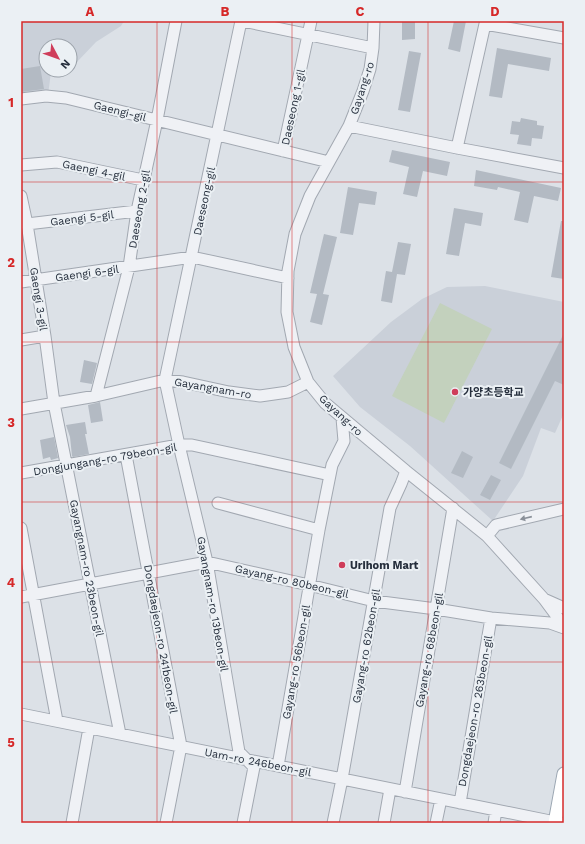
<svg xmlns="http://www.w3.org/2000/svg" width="585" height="844" viewBox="0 0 585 844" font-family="'Work Sans','Noto Sans KR',sans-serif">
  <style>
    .built { fill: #cad0d9 }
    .green { fill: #c3d1bd }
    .building { fill: #b3bac3 }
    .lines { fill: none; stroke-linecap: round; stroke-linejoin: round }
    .minor-casing { stroke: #a2a8b1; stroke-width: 13 }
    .major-casing { stroke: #9ba6b2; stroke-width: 15 }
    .minor { stroke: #eff1f5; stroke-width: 11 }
    .major { stroke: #fff; stroke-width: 13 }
    .oneway { fill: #8a9099 }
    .grid { fill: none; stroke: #d62828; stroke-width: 1; stroke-opacity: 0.55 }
    .poi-dot { fill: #cf3d5a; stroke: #ebf0f4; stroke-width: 1.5 }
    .labels { text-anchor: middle; stroke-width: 4; stroke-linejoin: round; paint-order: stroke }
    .street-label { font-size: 11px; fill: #262f3d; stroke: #ebf0f4 }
    .poi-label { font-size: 11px; font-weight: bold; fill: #262f3d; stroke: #ebf0f4; text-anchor: start }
    .neatline { fill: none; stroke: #d62828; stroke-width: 1.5 }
    .grid-label { font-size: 13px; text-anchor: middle; font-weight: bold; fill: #d62828 }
  </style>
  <rect width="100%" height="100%" fill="#dce1e7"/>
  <path class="built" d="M 21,21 L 124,21 L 121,26 L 96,42 L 76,63 L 70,65 L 70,46 L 46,46 L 46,70 L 57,70 L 51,72 L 48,95 L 21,96 Z
    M 485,286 L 564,302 L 564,413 L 555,433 L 541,428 L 523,476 L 493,521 L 410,446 L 360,407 L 333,376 L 391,322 L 422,299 L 447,287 Z"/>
  <path class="green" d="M 440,303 L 492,329 L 444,423 L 392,396 Z"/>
  <path class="building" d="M 402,21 L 415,21 L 415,39 L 402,40 Z
    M 454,21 L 466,21 L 460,52 L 448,49 Z
    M 497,48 L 551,58 L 549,71 L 508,64 L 502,98 L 489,96 Z
    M 409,51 L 421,53 L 410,112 L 398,110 Z
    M 40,66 L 44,89 L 21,92 L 21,69 Z
    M 521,118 L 537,121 L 537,125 L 544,126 L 542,139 L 532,138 L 531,146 L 517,144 L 519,135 L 510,134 L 512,121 L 520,122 Z
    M 392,150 L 450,162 L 447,176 L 423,171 L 417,197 L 403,194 L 409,167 L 389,162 Z
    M 476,170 L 561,188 L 558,201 L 534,196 L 528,223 L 514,220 L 520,192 L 498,187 L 497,190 L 474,186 Z
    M 348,187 L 377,192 L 375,205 L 359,203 L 353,235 L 340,233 Z
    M 454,208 L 483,213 L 481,226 L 465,223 L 459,256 L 446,254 Z
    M 561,221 L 564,221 L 564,279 L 551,277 Z
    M 324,234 L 337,237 L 323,294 L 329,295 L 322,325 L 310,322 L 317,294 L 310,293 Z
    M 398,242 L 411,244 L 405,275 L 397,274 L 392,303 L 381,301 L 386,271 L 392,272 Z
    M 564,333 L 564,385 L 555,381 L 511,469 L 499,463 Z
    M 84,360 L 97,363 L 92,384 L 80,382 Z
    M 100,402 L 103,421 L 91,423 L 88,405 Z
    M 85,422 L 87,434 L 85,434 L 89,454 L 73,457 L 72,456 L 70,437 L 66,425 Z
    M 54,437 L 58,458 L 51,460 L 50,457 L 43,459 L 40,440 Z
    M 462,451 L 473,457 L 463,478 L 451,473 Z
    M 491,475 L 501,480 L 490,500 L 480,495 Z"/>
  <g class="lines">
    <g class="minor-casing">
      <path id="minor" d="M 241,21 L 165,380 L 179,445 L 207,562 L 239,752 L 254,767 L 243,823
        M 243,21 L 373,48
        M 374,21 L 373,48 L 370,69 L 363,91 L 349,126 L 310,196 L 295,234 L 288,271 L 287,312 L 294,347 L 308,382 L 325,403 L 406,471 L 487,536 L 544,599 L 564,626
        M 21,99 L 46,96 L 66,98 L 329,162
        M 349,126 L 457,148 L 564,168
        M 457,148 L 485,24 L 564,38
        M 283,151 L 311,21
        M 21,165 L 57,162 L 143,180
        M 21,196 L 27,224 L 45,336 L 54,403 L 120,734
        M 27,224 L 137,211
        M 21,282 L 192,257 L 288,278
        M 21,340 L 45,336
        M 96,396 L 129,267 L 137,211 L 157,120 L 176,21
        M 21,409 L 96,396 L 165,380 L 183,382 L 229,392 L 260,396 L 288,392 L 308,382
        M 126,455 L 181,746 L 166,823
        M 21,473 L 179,445 L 192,445 L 330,475
        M 218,503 L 319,530
        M 21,528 L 57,721
        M 487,536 L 496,525 L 564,509
        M 21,597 L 207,562 L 309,585 L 374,601 L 436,609 L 491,618 L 550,623 L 564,628
        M 546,600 L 564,608
        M 21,714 L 560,823
        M 278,766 L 319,530 L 332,465 L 344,441 L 342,418
        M 405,792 L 453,508
        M 460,803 L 491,618
        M 72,823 L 89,728
        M 333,823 L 342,779 L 390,508 L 401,484 L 406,471
        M 384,823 L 390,789
        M 436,823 L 441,799
        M 494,823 L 496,810"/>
    </g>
    <g class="major-casing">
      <path id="major" d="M 555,823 L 564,774"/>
    </g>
    <use href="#minor" class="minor"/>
    <use href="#major" class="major"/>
  </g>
  <defs><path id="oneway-solid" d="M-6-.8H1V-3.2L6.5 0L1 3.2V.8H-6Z"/></defs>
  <use class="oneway" href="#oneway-solid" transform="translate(526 518) rotate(167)"/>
  <path class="grid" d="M 157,21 L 157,823M 292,21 L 292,823M 428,21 L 428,823M 21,182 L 564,182M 21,342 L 564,342M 21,502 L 564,502M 21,662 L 564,662"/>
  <g class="poi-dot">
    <circle cx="455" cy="392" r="4"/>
    <circle cx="342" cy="565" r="4"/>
  </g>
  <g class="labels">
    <g class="street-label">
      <text transform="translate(362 88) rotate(-72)" y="4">Gayang-ro</text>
      <text transform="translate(293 107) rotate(-78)" y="4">Daeseong 1-gil</text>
      <text transform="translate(120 111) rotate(14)" y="4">Gaengi-gil</text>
      <text transform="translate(94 170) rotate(12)" y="4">Gaengi 4-gil</text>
      <text transform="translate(204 201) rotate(-78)" y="4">Daeseong-gil</text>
      <text transform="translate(139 209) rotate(-80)" y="4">Daeseong 2-gil</text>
      <text transform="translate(82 218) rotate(-7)" y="4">Gaengi 5-gil</text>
      <text transform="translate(87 273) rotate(-8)" y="4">Gaengi 6-gil</text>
      <text transform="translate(39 299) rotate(81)" y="4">Gaengi 3-gil</text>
      <text transform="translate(213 388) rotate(10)" y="4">Gayangnam-ro</text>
      <text transform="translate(341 415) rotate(43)" y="4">Gayang-ro</text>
      <text transform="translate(105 459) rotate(-10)" y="4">Dongjungang-ro 79beon-gil</text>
      <text transform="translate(87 568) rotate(79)" y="4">Gayangnam-ro 23beon-gil</text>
      <text transform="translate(292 581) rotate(13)" y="4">Gayang-ro 80beon-gil</text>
      <text transform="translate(213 604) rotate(80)" y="4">Gayangnam-ro 13beon-gil</text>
      <text transform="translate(161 639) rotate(80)" y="4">Dongdaejeon-ro 241beon-gil</text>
      <text transform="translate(366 646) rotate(-80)" y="4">Gayang-ro 62beon-gil</text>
      <text transform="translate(429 650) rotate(-80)" y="4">Gayang-ro 68beon-gil</text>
      <text transform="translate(296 662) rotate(-80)" y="4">Gayang-ro 56beon-gil</text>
      <text transform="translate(475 711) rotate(-80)" y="4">Dongdaejeon-ro 263beon-gil</text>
      <text transform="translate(258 762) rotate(11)" y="4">Uam-ro 246beon-gil</text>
    </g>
    <g class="poi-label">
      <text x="463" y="396">가양초등학교</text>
      <text x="350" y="569">Urihom Mart</text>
    </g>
  </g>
  <rect width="585" height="844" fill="none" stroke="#ebf0f4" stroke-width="44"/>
  <g transform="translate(58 58) rotate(131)"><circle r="19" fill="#ebf0f4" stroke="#9ca3ab"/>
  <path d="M0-3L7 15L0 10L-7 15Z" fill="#cf3d5a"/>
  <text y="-6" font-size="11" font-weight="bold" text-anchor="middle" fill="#262f3d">N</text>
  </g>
  <rect x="22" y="22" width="541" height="800" class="neatline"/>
  <g class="grid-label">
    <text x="90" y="16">A</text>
    <text x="225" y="16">B</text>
    <text x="360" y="16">C</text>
    <text x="495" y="16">D</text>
    <text x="11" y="107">1</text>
    <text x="11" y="267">2</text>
    <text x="11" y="427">3</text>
    <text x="11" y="587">4</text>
    <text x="11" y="747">5</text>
  </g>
</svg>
